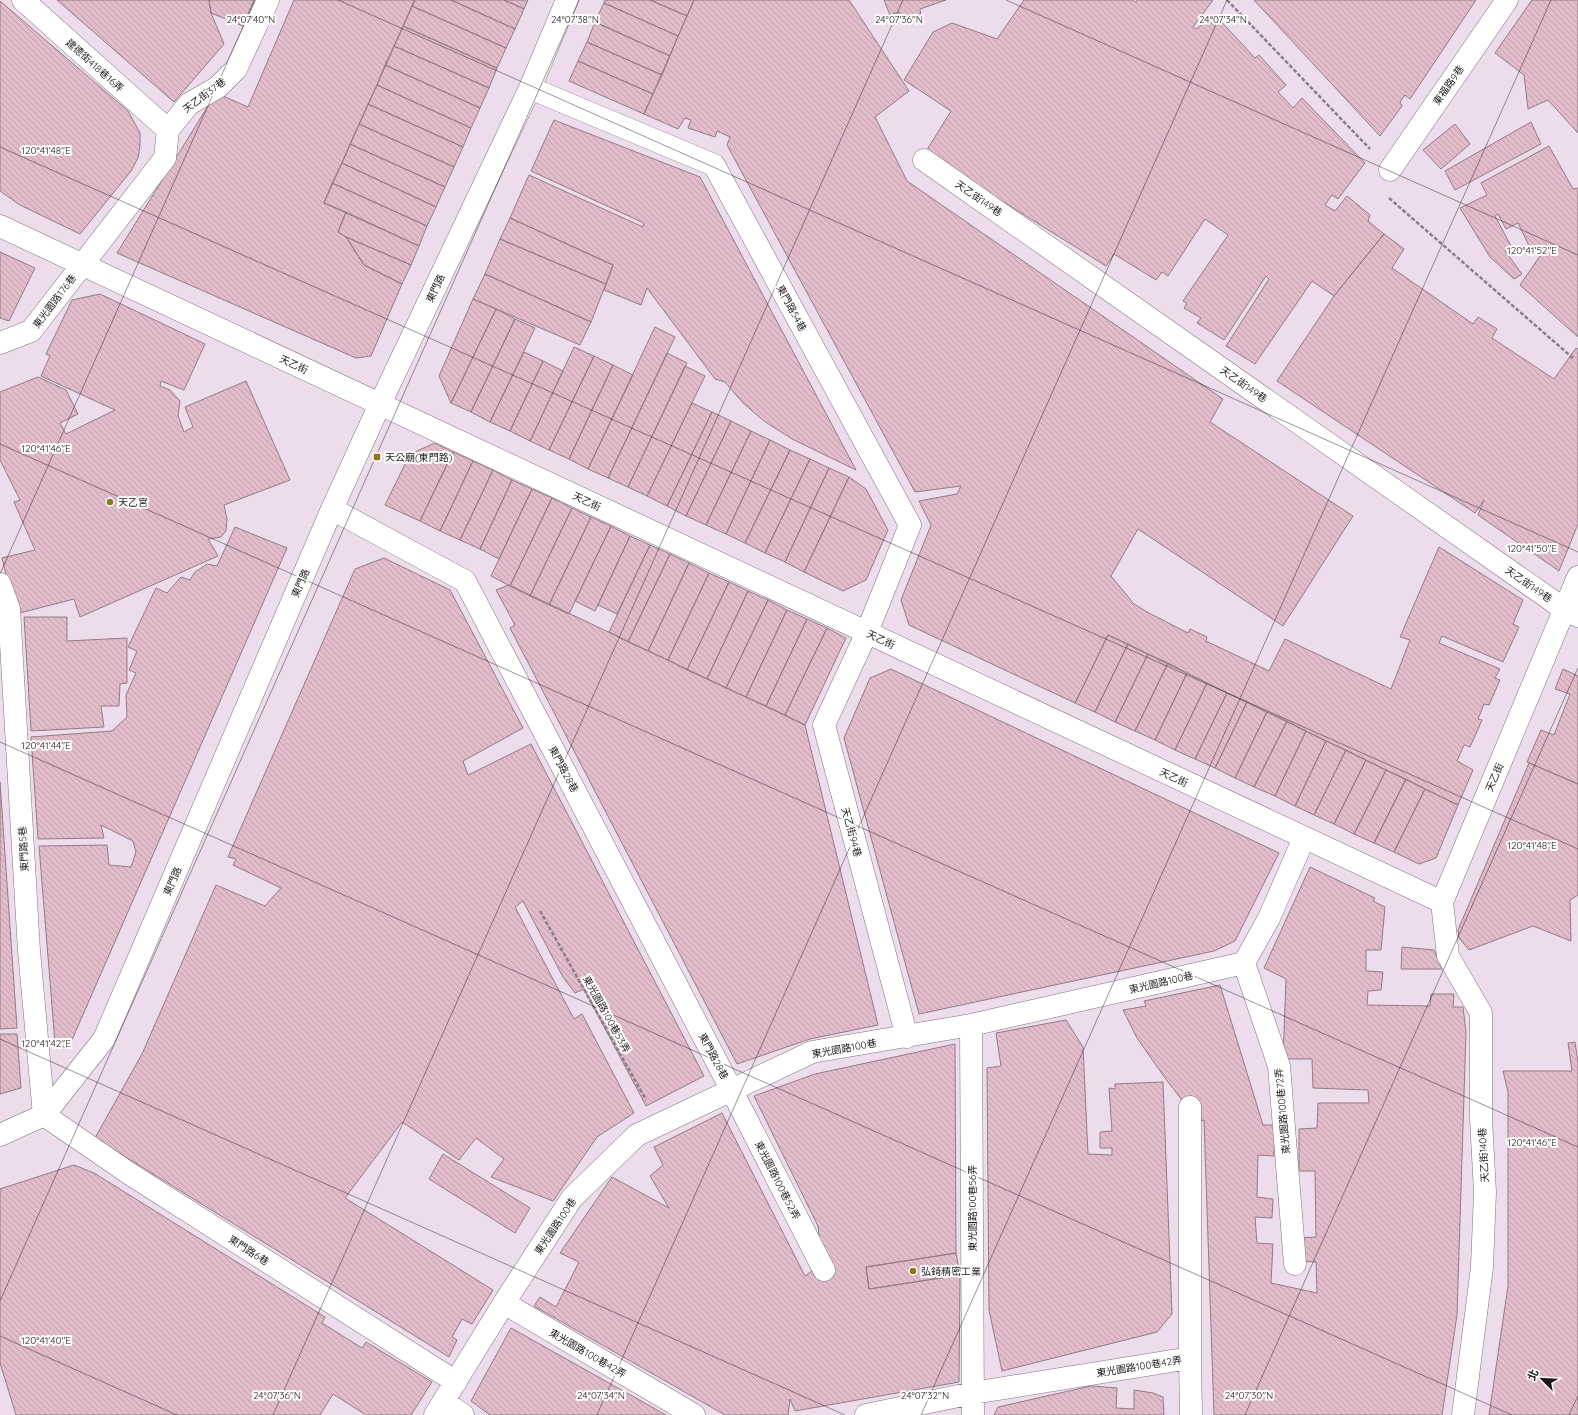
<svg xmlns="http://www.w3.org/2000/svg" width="1578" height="1415" viewBox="0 0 1578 1415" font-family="Quicksand,'Noto Sans TC',sans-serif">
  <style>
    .building { fill: url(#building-back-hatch); stroke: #917c84 }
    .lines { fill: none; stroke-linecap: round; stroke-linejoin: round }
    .minor-casing { stroke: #807280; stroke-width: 23 }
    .path { stroke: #8a7e89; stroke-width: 2.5; stroke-dasharray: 4 2; stroke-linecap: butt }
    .minor { stroke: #fff; stroke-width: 22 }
    .ticks { fill: none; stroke: #1e181e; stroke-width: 1; stroke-opacity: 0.45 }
    .poi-dot { fill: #8b761b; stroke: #fff; stroke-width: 1.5 }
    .labels { text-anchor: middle; stroke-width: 4; stroke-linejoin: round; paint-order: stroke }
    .street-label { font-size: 10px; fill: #1e181e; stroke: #fff }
    .poi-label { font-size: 10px; fill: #1e181e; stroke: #fff; text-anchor: start }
    .ticks-label { font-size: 10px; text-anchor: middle; fill: #1e181e; stroke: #fff; stroke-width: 4; stroke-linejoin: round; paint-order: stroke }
  </style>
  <defs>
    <pattern id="building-back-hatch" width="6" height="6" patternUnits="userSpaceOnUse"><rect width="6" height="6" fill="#e3bccb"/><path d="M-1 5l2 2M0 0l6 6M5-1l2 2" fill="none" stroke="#c2a1ae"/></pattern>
  </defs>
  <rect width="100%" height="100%" fill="#edddec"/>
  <path class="building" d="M 57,0 L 209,0 L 211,13 L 224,44 L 174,102 Z
    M 209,0 L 254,0 L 243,26 L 211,13 Z
    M 294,0 L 415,0 L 324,203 L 346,212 L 338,232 L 346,237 L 364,265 L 402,284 L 371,356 L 356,358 L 117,253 L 216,93 L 248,107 Z
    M 414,0 L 451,0 L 515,29 L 506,48 L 412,6 Z
    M 451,0 L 504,0 L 524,9 L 515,29 Z
    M 504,0 L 528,0 L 524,9 Z
    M 605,0 L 650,0 L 687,16 L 678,36 L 604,3 Z
    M 650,0 L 694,0 L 687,16 Z
    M 694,0 L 849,0 L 909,91 L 875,117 L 907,181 L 1223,399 L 1210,422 L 1353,516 L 1283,626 L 1138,529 L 1111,576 L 1134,604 L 1147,612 L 1188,633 L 1190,629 L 1207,637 L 1206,641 L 1269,671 L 1285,639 L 1391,689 L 1410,640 L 1400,637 L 1439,547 L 1523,600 L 1513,624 L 1519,627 L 1503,662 L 1442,636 L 1439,643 L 1500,669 L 1495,678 L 1500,680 L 1489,705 L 1484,704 L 1478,719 L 1482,720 L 1470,747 L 1464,745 L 1457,761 L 1473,770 L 1458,805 L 1108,635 L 1075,703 L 909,625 L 901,600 L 931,525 L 919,501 L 957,494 L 961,486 L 915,492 L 727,145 L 730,137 L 717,131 L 715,137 L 688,128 L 691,120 L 685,118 L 678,129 L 644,114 Z
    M 884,0 L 946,0 L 920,9 L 921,17 L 902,23 L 899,12 L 890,15 Z
    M 1024,0 L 1132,0 L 1136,2 L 1137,0 L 1213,0 L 1193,27 L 1196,29 L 1215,15 L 1255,58 L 1259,55 L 1286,85 L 1278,92 L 1293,108 L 1302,98 L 1365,163 L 1338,199 L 1332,195 L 1325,205 L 1335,211 L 1347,196 L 1370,215 L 1368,221 L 1384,234 L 1334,296 L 1312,281 L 1255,364 L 1226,346 L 1269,279 L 1266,276 L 1224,340 L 1197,323 L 1201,318 L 1184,308 L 1187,303 L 1183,301 L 1228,235 L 1205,219 L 1168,276 L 1162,272 L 1156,280 L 1114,254 L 1106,266 L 925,153 L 951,111 L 904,80 L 933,32 L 952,23 L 997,39 Z
    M 1254,0 L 1476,0 L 1410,99 L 1405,95 L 1400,102 L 1402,106 L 1380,136 Z
    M 1532,0 L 1578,0 L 1578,133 L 1548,100 L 1528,109 L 1524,75 L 1495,53 Z
    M 0,1 L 128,111 L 140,133 L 140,146 L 138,158 L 131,171 L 80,234 L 20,205 L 0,191 Z
    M 604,3 L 678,36 L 670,56 L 595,22 Z
    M 412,6 L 506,48 L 497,68 L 403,26 Z
    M 595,22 L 670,56 L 662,75 L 587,42 Z
    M 403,26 L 497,68 L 489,88 L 394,46 Z
    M 587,42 L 662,75 L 653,94 L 578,61 Z
    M 394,46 L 489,88 L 480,108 L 385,65 Z
    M 578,61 L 653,94 L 644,114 L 569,81 Z
    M 385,65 L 480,108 L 471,128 L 377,85 Z
    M 377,85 L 471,128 L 463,147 L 368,104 Z
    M 368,104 L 463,147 L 454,167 L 359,124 Z
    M 554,120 L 700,177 L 856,470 L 792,439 L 764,421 L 743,403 L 725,382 L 715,379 L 647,288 L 641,305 L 604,290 L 613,265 L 510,218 L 529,175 L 643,227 L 644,223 L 531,171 Z
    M 1531,122 L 1541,144 L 1455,190 L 1445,171 Z
    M 359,124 L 454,167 L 445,187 L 350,144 Z
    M 1455,124 L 1470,144 L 1441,169 L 1423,150 Z
    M 350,144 L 445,187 L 436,207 L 342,163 Z
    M 1549,146 L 1573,189 L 1578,188 L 1578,337 L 1520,285 L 1542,253 L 1538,250 L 1533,254 L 1518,223 L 1506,229 L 1498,214 L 1495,216 L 1512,248 L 1505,251 L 1522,274 L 1514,279 L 1490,257 L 1460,208 L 1487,195 L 1481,183 Z
    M 342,163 L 436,207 L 427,226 L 332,183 Z
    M 332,183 L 427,226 L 419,246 L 324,203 Z
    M 346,212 L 419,246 L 411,265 L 346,237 L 338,232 Z
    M 510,218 L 613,265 L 606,284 L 500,239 Z
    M 1384,234 L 1404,249 L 1392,268 L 1473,324 L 1478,317 L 1497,329 L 1492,338 L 1554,379 L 1576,348 L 1578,349 L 1578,524 L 1559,571 L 1478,515 L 1484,500 L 1475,513 L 1277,381 L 1334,296 Z
    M 346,237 L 411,265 L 402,284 L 364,265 Z
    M 500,239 L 606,284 L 591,322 L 485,274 Z
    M 0,252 L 35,268 L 9,321 L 0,318 Z
    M 485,274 L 591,322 L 580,345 L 473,299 Z
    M 100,294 L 205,344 L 184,390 L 161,381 L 160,386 L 170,390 L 180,401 L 178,416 L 184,432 L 193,427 L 185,407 L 246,381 L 290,480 L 224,505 L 227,519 L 226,531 L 221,537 L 208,539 L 218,556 L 80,617 L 74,599 L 16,614 L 2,558 L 35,550 L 14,502 L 20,500 L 0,460 L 0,392 L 38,377 L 66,390 L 78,414 L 60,423 L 66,434 L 115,410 L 41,376 L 50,356 L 46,354 L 72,300 Z
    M 473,299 L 496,309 L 451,403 L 439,376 Z
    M 496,309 L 515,319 L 471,412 L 451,403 Z
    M 515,319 L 535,328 L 490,422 L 471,412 Z
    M 655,327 L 675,337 L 608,478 L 588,469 Z
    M 574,347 L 594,356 L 549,450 L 530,441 Z
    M 524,352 L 543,361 L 510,431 L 490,422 Z
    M 667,353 L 687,363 L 628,487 L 608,478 Z
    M 594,356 L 613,365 L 569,459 L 549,450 Z
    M 543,361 L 563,371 L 530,441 L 510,431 Z
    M 613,365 L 633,375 L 588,469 L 569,459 Z
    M 685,366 L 705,376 L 647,496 L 628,487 Z
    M 692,403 L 712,412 L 667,506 L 647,496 Z
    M 712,412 L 731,421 L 686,516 L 667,506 Z
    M 731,421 L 751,431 L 706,525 L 686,516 Z
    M 751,431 L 770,440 L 726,534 L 706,525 Z
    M 770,440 L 790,450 L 745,543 L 726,534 Z
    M 435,443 L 453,452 L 420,521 L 385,505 L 410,454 Z
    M 790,450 L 810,459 L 765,553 L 745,543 Z
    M 453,452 L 473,461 L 440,531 L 420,521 Z
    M 810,459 L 829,468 L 785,562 L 765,553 Z
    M 473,461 L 493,470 L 460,540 L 440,531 Z
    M 829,468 L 849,477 L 804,572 L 785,562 Z
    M 493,470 L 512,480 L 480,549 L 460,540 Z
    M 849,477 L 866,489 L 888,530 L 866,580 L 843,591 L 804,572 Z
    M 512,480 L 532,489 L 499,559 L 480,549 Z
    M 532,489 L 552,498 L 510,586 L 491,576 Z
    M 552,498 L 572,508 L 530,596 L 510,586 Z
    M 572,508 L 591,517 L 549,605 L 530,596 Z
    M 591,517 L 611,526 L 569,614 L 549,605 Z
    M 611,526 L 630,536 L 595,611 L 575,601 Z
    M 235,527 L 287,548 L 68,1049 L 55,1043 L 39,846 L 107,845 L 109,865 L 131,867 L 136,852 L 133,841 L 101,825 L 104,838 L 38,839 L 31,737 L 112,731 L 127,717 L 126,695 L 136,673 L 129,670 L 137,651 L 128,647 L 156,588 L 167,593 L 181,577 L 190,580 L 195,572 L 207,564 L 217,566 Z
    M 630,536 L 650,545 L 617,614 L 598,605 Z
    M 650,545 L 670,554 L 628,642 L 609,632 Z
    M 670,554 L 689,563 L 648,651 L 628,642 Z
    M 384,558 L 450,590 L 523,728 L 463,761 L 468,775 L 531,744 L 704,1076 L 646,1106 L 584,989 L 575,993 L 563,977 L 523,901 L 515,907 L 574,1019 L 582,1014 L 634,1113 L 597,1137 L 553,1201 L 491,1177 L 504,1159 L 476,1138 L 459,1160 L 402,1122 L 345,1198 L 493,1290 L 472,1324 L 462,1319 L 452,1337 L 457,1340 L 449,1357 L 95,1138 L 142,1054 L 216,885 L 265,906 L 281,888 L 233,865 L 236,859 L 228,857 L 355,569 Z
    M 689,563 L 709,573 L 668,660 L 648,651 Z
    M 709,573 L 729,582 L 687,670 L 668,660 Z
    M 729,582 L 748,591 L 707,679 L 687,670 Z
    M 509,585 L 805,725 L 878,1025 L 810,1039 L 737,1064 L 510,628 L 515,625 L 496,590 Z
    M 748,591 L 768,600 L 726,688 L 707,679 Z
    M 768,600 L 787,610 L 746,697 L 726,688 Z
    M 787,610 L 807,619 L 766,706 L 746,697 Z
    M 24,617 L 67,617 L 67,641 L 127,638 L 127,683 L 120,684 L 119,706 L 101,706 L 104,727 L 31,731 Z
    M 807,619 L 827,628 L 785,715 L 766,706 Z
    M 827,628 L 846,638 L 805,725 L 785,715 Z
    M 1108,635 L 1128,644 L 1095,712 L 1075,703 Z
    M 1128,644 L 1148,654 L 1115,722 L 1095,712 Z
    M 1148,654 L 1168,663 L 1135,731 L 1115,722 Z
    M 1168,663 L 1187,673 L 1155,740 L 1135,731 Z
    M 891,669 L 1279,853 L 1235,941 L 1214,951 L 919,1014 L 844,738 L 870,678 Z
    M 1563,669 L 1578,676 L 1578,784 L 1527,762 L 1541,730 L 1554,735 L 1570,694 L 1555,689 Z
    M 1187,673 L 1207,683 L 1175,750 L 1155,740 Z
    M 1207,683 L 1227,693 L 1195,759 L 1175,750 Z
    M 1227,693 L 1247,702 L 1215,768 L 1195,759 Z
    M 1247,702 L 1267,712 L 1235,778 L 1215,768 Z
    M 1267,712 L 1287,721 L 1254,787 L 1235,778 Z
    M 1287,721 L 1306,731 L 1275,796 L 1254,787 Z
    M 1306,731 L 1326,741 L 1295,806 L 1275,796 Z
    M 1326,741 L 1346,750 L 1314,815 L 1295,806 Z
    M 1346,750 L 1366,760 L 1334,824 L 1314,815 Z
    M 1366,760 L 1386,770 L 1354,834 L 1334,824 Z
    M 1529,763 L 1578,784 L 1578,895 L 1570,900 L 1571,941 L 1533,926 L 1469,950 L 1459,938 L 1458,930 Z
    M 1386,770 L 1406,779 L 1374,843 L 1354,834 Z
    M 1406,779 L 1425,789 L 1394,852 L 1374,843 Z
    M 0,782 L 17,1028 L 0,1029 Z
    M 1425,789 L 1458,805 L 1436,858 L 1419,864 L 1394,852 Z
    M 1310,867 L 1375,898 L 1373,901 L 1385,907 L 1381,950 L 1366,950 L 1366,971 L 1383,972 L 1381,990 L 1368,991 L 1367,1005 L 1430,1006 L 1431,994 L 1454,994 L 1453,1007 L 1463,1007 L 1466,1032 L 1457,1315 L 1442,1415 L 1214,1415 L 1204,1120 L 1198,1121 L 1165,1078 L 1137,1038 L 1123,1010 L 1146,1006 L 1144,1001 L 1220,985 L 1263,1125 L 1275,1125 L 1274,1156 L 1258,1155 L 1257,1197 L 1273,1199 L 1272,1218 L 1255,1217 L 1257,1243 L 1273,1244 L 1271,1283 L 1317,1293 L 1316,1262 L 1298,1261 L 1299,1238 L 1316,1237 L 1315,1171 L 1299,1171 L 1299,1129 L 1317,1128 L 1318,1103 L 1369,1103 L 1368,1090 L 1313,1088 L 1312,1059 L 1283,1059 L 1286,979 L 1264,968 Z
    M 1402,947 L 1434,950 L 1442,969 L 1401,969 Z
    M 1066,1020 L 1083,1047 L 1088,1154 L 1112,1155 L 1112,1148 L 1100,1148 L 1100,1132 L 1112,1131 L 1109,1088 L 1115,1089 L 1115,1084 L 1163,1082 L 1172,1314 L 1157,1332 L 1002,1371 L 989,1310 L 987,1068 L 1001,1066 L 996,1033 Z
    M 0,1034 L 17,1034 L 21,1088 L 0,1094 Z
    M 1575,1042 L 1578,1062 L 1578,1415 L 1489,1415 L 1508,1286 L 1508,1092 L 1503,1071 L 1572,1071 L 1568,1043 Z
    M 955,1044 L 956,1253 L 866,1267 L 869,1289 L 960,1275 L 959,1382 L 795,1411 L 790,1399 L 788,1415 L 725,1415 L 534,1306 L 540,1297 L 556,1307 L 579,1262 L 560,1253 L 612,1177 L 669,1208 L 650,1176 L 663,1165 L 654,1147 L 722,1113 L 805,1276 L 822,1264 L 818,1226 L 754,1096 L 815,1074 Z
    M 443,1154 L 530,1208 L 515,1233 L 429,1179 Z
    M 74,1165 L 94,1173 L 325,1317 L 322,1323 L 362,1348 L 366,1342 L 432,1382 L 411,1415 L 366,1415 L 333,1394 L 320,1415 L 16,1415 L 0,1363 L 0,1189 Z
    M 956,1253 L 960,1275 L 869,1289 L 866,1267 Z
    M 511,1328 L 666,1415 L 490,1415 L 471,1401 Z
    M 1091,1386 L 1117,1388 L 1116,1408 L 1134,1409 L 1134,1390 L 1153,1393 L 1163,1397 L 1164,1415 L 994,1415 L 998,1407 Z"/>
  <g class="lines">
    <g class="minor-casing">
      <path id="minor" d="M 23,0 L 168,130
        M 530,88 L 714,165 L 910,525 L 867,632 L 824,725 L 907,1037
        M 924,160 L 1564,609 L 1578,616
        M 1390,170 L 1507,0
        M 0,226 L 1442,902
        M 0,343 L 31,331 L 165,158 L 168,130 L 189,104 L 218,87 L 236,69 L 268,0
        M 332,509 L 465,581 L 732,1091 L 824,1270
        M 0,584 L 9,609 L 29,951 L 44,1115 L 130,1174 L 456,1382
        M 1244,963 L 1279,1066 L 1295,1264
        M 971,1025 L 973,1415
        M 0,1135 L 44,1115 L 104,1039 L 332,509 L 380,404 L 530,88 L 567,0
        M 504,1303 L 694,1415
        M 1190,1358 L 1191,1415
        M 445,1402 L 463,1415
        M 435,1415 L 504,1303 L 572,1198 L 637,1135 L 812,1052 L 971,1025 L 1244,963 L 1269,918 L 1304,838
        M 866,1415 L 973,1393 L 1190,1358 L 1190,1107
        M 1463,1415 L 1482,1267 L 1485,1192 L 1481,1119 L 1481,1013 L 1448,956 L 1442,902 L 1578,577"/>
    </g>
    <path class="path" d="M 1227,0 L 1370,149
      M 1389,198 L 1574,359
      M 540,911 L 646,1100"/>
    <use href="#minor" class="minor"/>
  </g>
  <path class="ticks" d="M 338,0 L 1578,552M 1006,0 L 1578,255M 0,147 L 1578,849M 0,444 L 1578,1147M 0,574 L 255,0M 0,742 L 1512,1415M 0,1039 L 845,1415M 0,1301 L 579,0M 0,1336 L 177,1415M 273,1415 L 903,0M 597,1415 L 1227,0M 921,1415 L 1551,0M 1245,1415 L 1578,668M 1569,1415 L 1578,1396"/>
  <g class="poi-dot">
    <rect x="373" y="453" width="8" height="8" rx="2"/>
    <circle cx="110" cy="502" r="4"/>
    <circle cx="913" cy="1271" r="4"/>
  </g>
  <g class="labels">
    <g class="street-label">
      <text transform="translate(95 65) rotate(42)" y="4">建德街418巷16弄</text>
      <text transform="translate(1448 85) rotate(-55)" y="4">東福路9巷</text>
      <text transform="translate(204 95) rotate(-37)" y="4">天乙街37巷</text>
      <text transform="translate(979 198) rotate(35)" y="4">天乙街149巷</text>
      <text transform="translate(435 288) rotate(-65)" y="4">東門路</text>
      <text transform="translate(54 301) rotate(-53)" y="4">東光園路176巷</text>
      <text transform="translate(792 308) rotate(62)" y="4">東門路54巷</text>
      <text transform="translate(294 364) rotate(25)" y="4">天乙街</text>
      <text transform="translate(1244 384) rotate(35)" y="4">天乙街149巷</text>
      <text transform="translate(587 501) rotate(25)" y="4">天乙街</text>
      <text transform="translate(300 583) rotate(-67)" y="4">東門路</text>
      <text transform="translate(1529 584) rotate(35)" y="4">天乙街149巷</text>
      <text transform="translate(881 639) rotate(25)" y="4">天乙街</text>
      <text transform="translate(564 769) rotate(62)" y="4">東門路28巷</text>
      <text transform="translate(1174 777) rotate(25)" y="4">天乙街</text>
      <text transform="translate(1494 777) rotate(-67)" y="4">天乙街</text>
      <text transform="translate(852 832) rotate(75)" y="4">天乙街94巷</text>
      <text transform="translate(23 849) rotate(-93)" y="4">東門路5巷</text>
      <text transform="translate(172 881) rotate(-67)" y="4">東門路</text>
      <text transform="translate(1161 982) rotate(-13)" y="4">東光園路100巷</text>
      <text transform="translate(607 1014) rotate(61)" y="4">東光園路100巷53弄</text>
      <text transform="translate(844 1048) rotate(-10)" y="4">東光園路100巷</text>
      <text transform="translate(714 1056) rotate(62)" y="4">東門路28巷</text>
      <text transform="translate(1282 1111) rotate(-95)" y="4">東光園路100巷72弄</text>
      <text transform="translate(1483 1155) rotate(-93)" y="4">天乙街140巷</text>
      <text transform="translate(778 1180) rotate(63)" y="4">東光園路100巷52弄</text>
      <text transform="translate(972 1208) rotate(-90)" y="4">東光園路100巷56弄</text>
      <text transform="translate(555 1226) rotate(-56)" y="4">東光園路100巷</text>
      <text transform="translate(249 1250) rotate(33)" y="4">東門路6巷</text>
      <text transform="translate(588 1353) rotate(30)" y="4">東光園路100巷42弄</text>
      <text transform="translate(1139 1366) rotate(-9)" y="4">東光園路100巷42弄</text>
    </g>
    <g class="poi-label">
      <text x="385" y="461">天公廟(東門路)</text>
      <text x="118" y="506">天乙宮</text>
      <text x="921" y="1275">弘錡精密工業</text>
    </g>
  </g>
  <g class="ticks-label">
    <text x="251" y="23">24°07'40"N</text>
    <text x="575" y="23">24°07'38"N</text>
    <text x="899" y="23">24°07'36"N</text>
    <text x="1223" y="23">24°07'34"N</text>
    <text x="46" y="154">120°41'48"E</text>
    <text x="1532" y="254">120°41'52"E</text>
    <text x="46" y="452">120°41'46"E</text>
    <text x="1532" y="552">120°41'50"E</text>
    <text x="46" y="749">120°41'44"E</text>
    <text x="1532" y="849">120°41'48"E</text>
    <text x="46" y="1047">120°41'42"E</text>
    <text x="1532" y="1146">120°41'46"E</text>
    <text x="46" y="1344">120°41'40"E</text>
    <text x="277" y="1399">24°07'36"N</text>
    <text x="601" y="1399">24°07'34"N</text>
    <text x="925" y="1399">24°07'32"N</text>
    <text x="1249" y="1399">24°07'30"N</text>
  </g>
  <g transform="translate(1542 1379) rotate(294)" stroke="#ffffff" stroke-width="3" paint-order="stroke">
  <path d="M0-3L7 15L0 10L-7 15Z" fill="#1e181e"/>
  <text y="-6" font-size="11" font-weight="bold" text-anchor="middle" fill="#1e181e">北</text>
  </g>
</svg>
